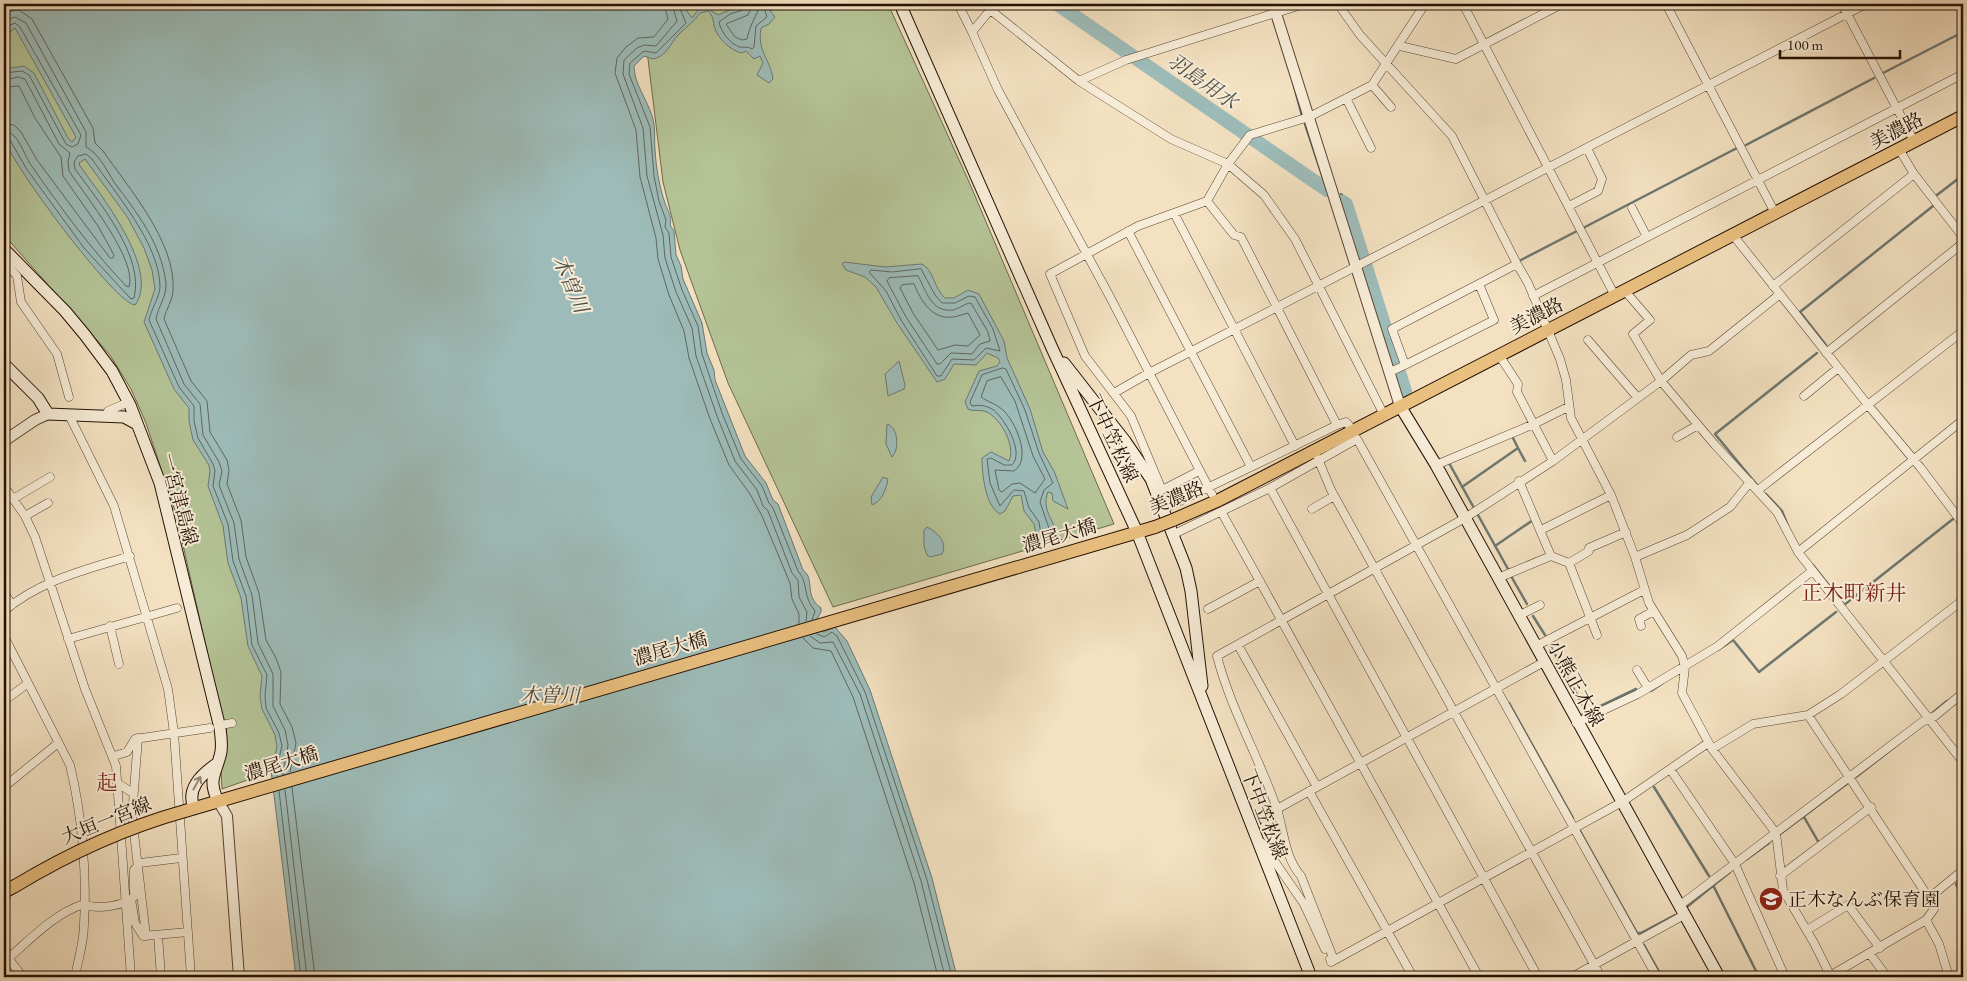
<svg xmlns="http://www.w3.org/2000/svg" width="1967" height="981" viewBox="0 0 1967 981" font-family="'EB Garamond','Noto Serif JP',serif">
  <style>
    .green { fill: #b5c497; stroke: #6c6a4d }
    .water { fill: #9dbcb9; stroke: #6d7770 }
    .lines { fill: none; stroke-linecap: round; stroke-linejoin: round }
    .shore { stroke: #60665e; stroke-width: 1 }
    .stream { stroke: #6d7770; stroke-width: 2.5 }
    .river { stroke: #9dbcb9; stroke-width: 14 }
    .minor-casing { stroke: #584432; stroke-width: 9 }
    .tertiary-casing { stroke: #584432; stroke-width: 12 }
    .secondary-casing { stroke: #241003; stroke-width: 13 }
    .primary-casing { stroke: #241003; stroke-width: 14 }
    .minor { stroke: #f7ecd7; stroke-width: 8 }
    .tertiary { stroke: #f7ecd7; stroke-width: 10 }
    .secondary { stroke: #f7ecd7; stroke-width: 11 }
    .primary { stroke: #eac080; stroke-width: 12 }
    .primary-bridge-casing { stroke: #241003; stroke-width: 14; stroke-linecap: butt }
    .primary-bridge { stroke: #eac080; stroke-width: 12 }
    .oneway { stroke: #988978 }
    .labels { text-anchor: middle; stroke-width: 4; stroke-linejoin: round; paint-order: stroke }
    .street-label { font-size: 19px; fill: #241003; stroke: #f7ecd7 }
    .poi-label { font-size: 19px; fill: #241003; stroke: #f7ecd7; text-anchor: start }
    .water-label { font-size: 20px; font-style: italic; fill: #4e4c43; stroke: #f7ecd7 }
    .quarter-label { font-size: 21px; fill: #7a1f14; stroke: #f7ecd7 }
  </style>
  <rect width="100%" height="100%" fill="#f3e1c1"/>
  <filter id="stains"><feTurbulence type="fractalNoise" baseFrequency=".004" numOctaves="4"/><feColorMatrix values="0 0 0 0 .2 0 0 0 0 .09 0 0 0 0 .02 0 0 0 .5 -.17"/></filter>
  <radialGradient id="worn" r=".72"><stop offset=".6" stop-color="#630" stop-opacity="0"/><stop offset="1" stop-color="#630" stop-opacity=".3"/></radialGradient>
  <path class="green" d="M 637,4 L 888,4 L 970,184 L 1114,524 L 833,607 L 728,383 L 680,250 L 663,182 L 648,59 Z
    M 16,21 L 79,131 L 77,163 L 81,158 L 88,158 L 140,219 L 202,434 L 263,659 L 278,746 L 273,771 L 222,789 L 221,770 L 225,731 L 176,514 L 146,423 L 131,389 L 110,355 L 4,235 L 4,56 L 5,31 Z"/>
  <path class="water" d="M 4,4 L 682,4 L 692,18 L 702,5 L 718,15 L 743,4 L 770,4 L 774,7 L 774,9 L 770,11 L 775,17 L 769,24 L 761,28 C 757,52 770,58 773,79 L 769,83 L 757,75 L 763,63 L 760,56 L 754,59 L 746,51 L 741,53 C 729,49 718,39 714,26 C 713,19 713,16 708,11 L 700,13 C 694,22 686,27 678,35 C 670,44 667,56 653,59 L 644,56 L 634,66 C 634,84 647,99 652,116 C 656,128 654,138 655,150 C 656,166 659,185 664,200 C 666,209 673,216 670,225 L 674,231 L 676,255 L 681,266 L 683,279 L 702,323 L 707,353 L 714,370 L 715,380 L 745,456 L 766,483 L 773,500 L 778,504 L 803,570 C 816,580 803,595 821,608 L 821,612 L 817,619 L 821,631 L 824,632 L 835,627 L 847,641 L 870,690 L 932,878 L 957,977 L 296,977 L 271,770 L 277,747 L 275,735 L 262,709 L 260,696 L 262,676 L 248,646 L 241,598 L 228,563 L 223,526 L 208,486 L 210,471 L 209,465 L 193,440 L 189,421 L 189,408 L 174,389 L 144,322 L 155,289 L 152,270 L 144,248 L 128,218 L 85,159 L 79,163 L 80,166 C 100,194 161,270 135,305 C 116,305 9,161 4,138 C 0,124 4,86 4,69 L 24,66 L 34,73 L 68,138 L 72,142 L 76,137 L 15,28 L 10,32 L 4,56 Z
    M 844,262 L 885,267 L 922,264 C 934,270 934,289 945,298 L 954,298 L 968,290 L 979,294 L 1004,341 L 1007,358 L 1030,409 L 1043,452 L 1054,471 L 1068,509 L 1053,501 L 1052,493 L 1048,492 C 1039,513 1062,527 1058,546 L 1037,539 L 1034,524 L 1024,511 L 1021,495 L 1013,496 L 1005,511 L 1000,514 C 985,506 982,473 982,458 L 991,452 L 1009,461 C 1016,446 1001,419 987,412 C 981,409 974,412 968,409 L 965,402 L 979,371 L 997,366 L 1000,362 L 998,358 L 987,353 L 976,365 L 954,364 L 945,379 L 937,382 L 897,323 L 876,287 L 865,277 L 846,270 L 842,264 Z
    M 899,361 L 905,385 L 904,389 L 888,396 L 885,374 Z
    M 887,424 C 898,427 900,449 892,457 L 886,444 Z
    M 883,477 L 888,479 C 886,490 882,501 872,505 L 871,497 Z
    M 927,527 C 937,532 948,542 942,554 L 930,557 L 927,555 L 924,546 L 924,530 Z"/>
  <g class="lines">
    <path class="shore" d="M 664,4 L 668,19 L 654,37 L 638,38 L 626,47 L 617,58 L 615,73 L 636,130 L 640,177 L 656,238 L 658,259 L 669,295 L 684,331 L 689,358 L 710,419 L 729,465 L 750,494 L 762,516 L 790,583 L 792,599 L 799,614 L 799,624
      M 672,4 L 677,21 L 656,46 L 644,45 L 637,48 L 624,60 L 623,74 L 643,128 L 647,176 L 663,235 L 665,258 L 676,292 L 692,328 L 696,356 L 717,416 L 735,461 L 757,490 L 763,506 L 768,511 L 792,573 L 798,580 L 799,597 L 807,612 L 806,621
      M 678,4 L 686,23 L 656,53 L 644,51 L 630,63 L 629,74 L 650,127 L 654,176 L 659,201 L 666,220 L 665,227 L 669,233 L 671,257 L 682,290 L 698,326 L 702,354 L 722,413 L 741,459 L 762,486 L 769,503 L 773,508 L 798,571 C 809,583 802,596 815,611 L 812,620
      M 746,4 L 743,10 L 730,14 L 719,22 C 721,32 730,44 740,47 C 744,48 747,46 752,49 L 754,47 L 756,26 L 767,17 L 765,11 L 768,4
      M 753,4 L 748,15 L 726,24 L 735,37 L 742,40 L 747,39 C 750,25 756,16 761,4
      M 4,12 L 19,10 L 32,19 L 93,128 L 95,143 L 103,151 C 128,187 176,242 173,290 C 173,300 166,309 164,319 L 191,381 L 207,401 L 210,432 L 227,460 L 229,470 L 227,484 L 241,520 L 246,557 L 259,593 L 266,640 L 276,658 L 281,672 L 280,704 L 292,727 L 296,743 L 290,772
      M 4,21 L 15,17 L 26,23 L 86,132 L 86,147 C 99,154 106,169 114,182 C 137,213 161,243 166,283 C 167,296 158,307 156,319 L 184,384 L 200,404 L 203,435 L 219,462 L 222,471 L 219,485 L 234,523 L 239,559 L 252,595 L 258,643 L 273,674 L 273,706 L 285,730 L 288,745 L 283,775
      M 4,38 L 10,25 L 15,23 L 20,27 L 81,135 L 78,144 L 72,147 L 66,144 L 29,75 L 22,71 L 4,73
      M 4,80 L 18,77 L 25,79 L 59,144 L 70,153 L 68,162 L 69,171 C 84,194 138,260 129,287 L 126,286 C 91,249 60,207 31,165 C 23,154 19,132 4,131
      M 4,87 L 19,86 L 35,118 L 61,157 L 63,176 L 98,226 L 114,255 L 113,258 L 110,258 L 37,160 L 21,132 L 14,125 L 4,124
      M 4,137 L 10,140 L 26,168 L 84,248 L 131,299 L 134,298 C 145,256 98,201 75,169 L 74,162 L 78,156 L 86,154 L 92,159 C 115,193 160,244 160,287 C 159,299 151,309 149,320 L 179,387 L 194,406 L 194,421 L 198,438 L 213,464 L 215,471 L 213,486 L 228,524 L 233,561 L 246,596 L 252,645 L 267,675 L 265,696 L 266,708 L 279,733 L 282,746 L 276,770 L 277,776
      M 921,269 L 935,295 L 942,303 L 955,303 L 969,296 L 975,297 L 993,329 L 1000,351 L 986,348 L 974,360 L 952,359 L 941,376 L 937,376 L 901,320 L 886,291 L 869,272 L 871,270 L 892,272 Z
      M 918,276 C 926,290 931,313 953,310 C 959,309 965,303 971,303 L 988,332 L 990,341 L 980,344 L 972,354 L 951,353 L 940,364 L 937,364 L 906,317 L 887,281 L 889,278 Z
      M 914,284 C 921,301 932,320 953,317 C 959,316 964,314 968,313 L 980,335 L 968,346 L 955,345 L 938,350 L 913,313 L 900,288 L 902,285 Z
      M 1003,368 L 1006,369 L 1025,410 L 1039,453 L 1053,483 L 1044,490 L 1040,502 L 1051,534 L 1049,537 L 1041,535 L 1039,522 L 1029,508 L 1024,491 L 1014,490 L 1000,506 L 990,483 L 987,459 L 991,458 L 1004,465 L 1012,465 C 1025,452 1004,417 992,409 C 985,405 979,405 972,406 L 970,402 L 982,375 Z
      M 1001,377 L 1015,401 L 1033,456 L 1045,479 L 1035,493 L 1020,483 L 1012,484 L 1002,492 L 999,490 L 995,470 L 1014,471 C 1032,459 1016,423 1004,411 C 997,404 988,402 981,397 L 987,381 Z
      M 817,634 L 824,637 L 832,632 L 837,636 L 865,692 L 927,880 L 952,977
      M 810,636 L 820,643 L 833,642 L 860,694 L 921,881 L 945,977
      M 803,638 L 813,648 L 831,651 L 853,697 L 914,883 L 938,977
      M 292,787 L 315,977
      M 285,790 L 307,977
      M 279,791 L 301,977"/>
    <path class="stream" d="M 1883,73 L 1963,32
      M 1294,86 L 1302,116
      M 1305,124 L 1324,181
      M 1746,145 L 1874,78
      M 1341,194 L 1350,204 L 1389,328
      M 1937,195 L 1963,175
      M 1585,227 L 1737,148
      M 1521,260 L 1577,231
      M 1826,345 L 1800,312 L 1933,206
      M 1513,438 L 1518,448
      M 1449,463 L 1474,508
      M 1757,485 L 1715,434 L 1817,353
      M 1462,487 L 1518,448 L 1525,461
      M 1766,494 L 1782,511 L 1788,526
      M 1961,512 L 1963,511
      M 1478,515 L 1508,569
      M 1495,546 L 1533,520
      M 1813,565 L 1842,602
      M 1511,576 L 1527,604
      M 1844,605 L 1953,519
      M 1533,616 L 1545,635
      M 1550,645 L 1587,713
      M 1718,650 L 1733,640 L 1759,672 L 1836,612
      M 1651,691 L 1663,683
      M 1509,703 L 1573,818
      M 1582,715 L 1636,689
      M 1930,715 L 1947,701
      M 1856,777 L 1924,724
      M 1654,787 L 1709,876
      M 1804,817 L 1819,843
      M 1579,829 L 1637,933 L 1641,933 L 1675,915
      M 1780,834 L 1848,783
      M 1747,859 L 1769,843
      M 1956,884 L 1963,897
      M 1713,885 L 1759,977
      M 1688,906 L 1730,872
      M 1644,945 L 1662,977"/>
    <path class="river" d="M 1057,4 L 1327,190
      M 1343,202 L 1346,204 L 1405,391"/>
    <g class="minor-casing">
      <path id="minor" d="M 958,4 L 972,32
        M 983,4 L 1079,81 L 1171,139 L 1228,164 L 1264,195 L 1295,239 L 1384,415
        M 995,4 L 972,32 L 998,90 L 1110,297 L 1212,494
        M 1338,4 L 1360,35 L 1452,136 L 1517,264 L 1392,329 L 1405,365 L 1494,320 L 1479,284
        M 1463,4 L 1615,296
        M 1666,4 L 1775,213
        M 1842,4 L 1914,141
        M 1400,46 L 1456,59 L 1562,4
        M 1079,81 L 1126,60 L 1304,4
        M 1372,85 L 1391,107
        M 1346,98 L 1371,148
        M 1899,149 L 1914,174 L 1963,237
        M 1207,201 L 1228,164 L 1250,135 L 1309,117 L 1372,85 L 1425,4
        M 1569,206 L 1598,191 L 1602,179 L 1587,148
        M 1632,208 L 1647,237
        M 1174,213 L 1295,446
        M 1128,231 L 1251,467 L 1337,425 L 1241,237 L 1234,235 L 1207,201 L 1138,226 L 1050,274 L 1085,356 L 1131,416 L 1162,490 L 1199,471
        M 1733,235 L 1868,405 L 1920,467 L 1963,524
        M 4,261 L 17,276 L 21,302 L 57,354 L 69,397
        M 1517,264 L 1528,283 L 1560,359 L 1566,380 L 1571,418 L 1611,495 L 1635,557 L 1649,603 L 1682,656 L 1685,667 L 1682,693 L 1712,749 L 1776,833 L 1783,890 L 1814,943 L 1831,977
        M 1773,286 L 1914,174
        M 1625,291 L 1650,320 L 1633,334 L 1661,381 L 1715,445 L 1777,512 L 1798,552 L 1963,762
        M 1533,296 L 1963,74
        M 1588,340 L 1638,398
        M 1826,353 L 1963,243
        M 1499,355 L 1518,384 L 1517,392 L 1553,461
        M 1390,372 L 1405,365
        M 1114,393 L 1149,373 L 1866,4
        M 1804,396 L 1838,368
        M 69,415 L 114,506 L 168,689 L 174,733 L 191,977
        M 106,416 L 108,411 L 124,404
        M 1337,425 L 1346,422 L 1355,432
        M 1677,437 L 1698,425
        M 1318,459 L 1331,490 L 1601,977
        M 1436,465 L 1534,424 L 1568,407
        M 1519,481 L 1551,556 L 1569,563 L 1597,635
        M 4,486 L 25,516 L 35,537 L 85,689 L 116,766 L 131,977
        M 1270,488 L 1538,977
        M 1758,490 L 1963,331
        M 13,499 L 50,477
        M 1163,509 L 1251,467
        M 1312,509 L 1334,496
        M 1222,513 L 1479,977
        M 25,516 L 48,503
        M 1541,530 L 1611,495
        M 1172,535 L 1270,488 L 1357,439 L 1657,977
        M 1798,552 L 1963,420
        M 1635,557 L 1687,535 L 1730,507 L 1750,482
        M 1569,563 L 1589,551 L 1589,548 L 1626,532
        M 1498,578 L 1551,556
        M 4,592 L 12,605
        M 1208,609 L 1260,581
        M 4,611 C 41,580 85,570 130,556
        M 1518,616 L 1540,605
        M 110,626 L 119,664
        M 1641,626 L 1639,619 L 1654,611
        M 4,636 L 70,765 C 82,815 87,873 84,924 C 84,942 78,960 75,977
        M 68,639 L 177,608
        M 1238,645 L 1317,787
        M 1536,646 L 1644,590
        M 1637,670 L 1648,688
        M 4,701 L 27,684
        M 1808,715 L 1929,898
        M 1576,723 L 1638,694 L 1718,646 L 1812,571
        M 226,724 L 232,723
        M 138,738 L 132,816 L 146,936
        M 1712,749 L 1753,724 L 1808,715 L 1841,694 L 1963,600
        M 114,756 L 127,752 L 135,739 L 210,728
        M 1670,769 L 1735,864 L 1785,977
        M 117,783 L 133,793
        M 4,787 L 57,744
        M 1309,791 L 1413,977
        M 1277,809 L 1544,662
        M 1262,843 L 1304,904 L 1325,949
        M 4,847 L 5,849
        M 1780,876 L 1871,807
        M 131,899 L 135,923 L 143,936 L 188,932
        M 1679,906 L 1922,722 L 1935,716 L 1963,693
        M 1926,920 L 1939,944 L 1949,977
        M 1807,930 L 1848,905 L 1880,948
        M 158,935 L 161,977
        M 1870,954 L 1887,977
        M 8,958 L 23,977
        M 1330,959 L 1331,962 L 1622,802 L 1708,743
        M 4,962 C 29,941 53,914 84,904 C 97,910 123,906 134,897 L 134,870 L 140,863 L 181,858
        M 1331,962 L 1332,955 L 1301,876 C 1285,858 1284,832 1277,809 C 1259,757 1231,710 1217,656 L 1465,518 L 1553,461 L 1661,381 L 1691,355 L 1709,351 L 1780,294
        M 4,974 L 7,977
        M 1572,977 L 1684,915
        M 1828,977 L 1926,920 L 1934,909 L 1929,898 L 1963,870"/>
    </g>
    <g class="tertiary-casing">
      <path id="tertiary" d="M 1273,4 L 1400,406
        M 4,441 L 35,420 L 48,414
        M 218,801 L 227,816 L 239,977"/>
    </g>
    <g class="secondary-casing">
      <path id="secondary" d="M 900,4 L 1052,348 L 1137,532 L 1311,977
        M 4,249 L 65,311 L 85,335 L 112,371 L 130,405 L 160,483 L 220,728 C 221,737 223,748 220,756 C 215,775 208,780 218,801
        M 1064,363 L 1125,441 L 1151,479 L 1186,568 L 1191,591 L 1202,686
        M 4,364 L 38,398 L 48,414 L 124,417 L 137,424
        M 1400,406 L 1436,465 L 1719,977
        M 194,808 C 186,789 201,775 215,765"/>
    </g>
    <g class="primary-casing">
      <path id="primary" d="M 1173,520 L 1219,500 L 1963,116
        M 185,811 L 1155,527
        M 4,892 L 15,886"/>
    </g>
    <use href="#minor" class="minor"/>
    <use href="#tertiary" class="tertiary"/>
    <use href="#secondary" class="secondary"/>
    <use href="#primary" class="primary"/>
    <g class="primary-bridge-casing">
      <path id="primary-bridge" d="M 1155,527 L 1173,520
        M 15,886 C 68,854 124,828 185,811"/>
    </g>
    <use href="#primary-bridge" class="primary-bridge"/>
  </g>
  <defs><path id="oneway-shaft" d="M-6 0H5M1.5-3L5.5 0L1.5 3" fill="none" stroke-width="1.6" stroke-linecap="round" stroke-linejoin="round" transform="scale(1.25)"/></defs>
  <use class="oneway" href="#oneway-shaft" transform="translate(197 783) rotate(-61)"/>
  <defs>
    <g id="school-disc" transform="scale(1.25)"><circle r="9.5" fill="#8f2418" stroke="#f7ecd7"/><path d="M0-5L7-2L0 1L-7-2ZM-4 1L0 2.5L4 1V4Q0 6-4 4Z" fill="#fff"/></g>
  </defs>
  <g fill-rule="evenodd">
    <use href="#school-disc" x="1771" y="899"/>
  </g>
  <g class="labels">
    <g class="street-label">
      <text transform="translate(1896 130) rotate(-27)" y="7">美濃路</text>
      <text transform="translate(1536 315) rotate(-27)" y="7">美濃路</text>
      <text transform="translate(1113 438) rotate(65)" y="7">下中笠松線</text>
      <text transform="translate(1176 497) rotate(-22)" y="7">美濃路</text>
      <text transform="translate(180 499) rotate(75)" y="7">一宮津島線</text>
      <text transform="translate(1059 535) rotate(-16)" y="7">濃尾大橋</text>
      <text transform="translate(670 648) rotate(-16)" y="7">濃尾大橋</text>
      <text transform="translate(1576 683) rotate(61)" y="7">小熊正木線</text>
      <text transform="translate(281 763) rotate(-17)" y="7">濃尾大橋</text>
      <text transform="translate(1265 814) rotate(69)" y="7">下中笠松線</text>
      <text transform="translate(106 820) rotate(-22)" y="7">大垣一宮線</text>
    </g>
    <g class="poi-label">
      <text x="1788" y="906">正木なんぶ保育園</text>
    </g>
    <g class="water-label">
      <text transform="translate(1203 81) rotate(35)" y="7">羽島用水</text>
      <text transform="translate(571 284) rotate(67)" y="7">木曽川</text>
      <text x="550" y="702">木曽川</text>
    </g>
    <g class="quarter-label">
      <text x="1854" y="600">正木町新井</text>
      <text x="107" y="790">起</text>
    </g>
  </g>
  <rect width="1967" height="981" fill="none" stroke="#f3e1c1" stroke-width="20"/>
  <rect x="5" y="5" width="1957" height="971" fill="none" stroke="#241003" stroke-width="2.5"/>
  <rect x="10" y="10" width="1947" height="961" fill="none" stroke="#241003"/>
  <path d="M1780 50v8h120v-8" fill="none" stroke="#241003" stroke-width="2.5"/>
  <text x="1787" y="50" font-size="15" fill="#241003" stroke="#f7ecd7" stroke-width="4" paint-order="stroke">100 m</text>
  <rect width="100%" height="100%" filter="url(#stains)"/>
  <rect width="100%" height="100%" fill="url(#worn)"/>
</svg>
